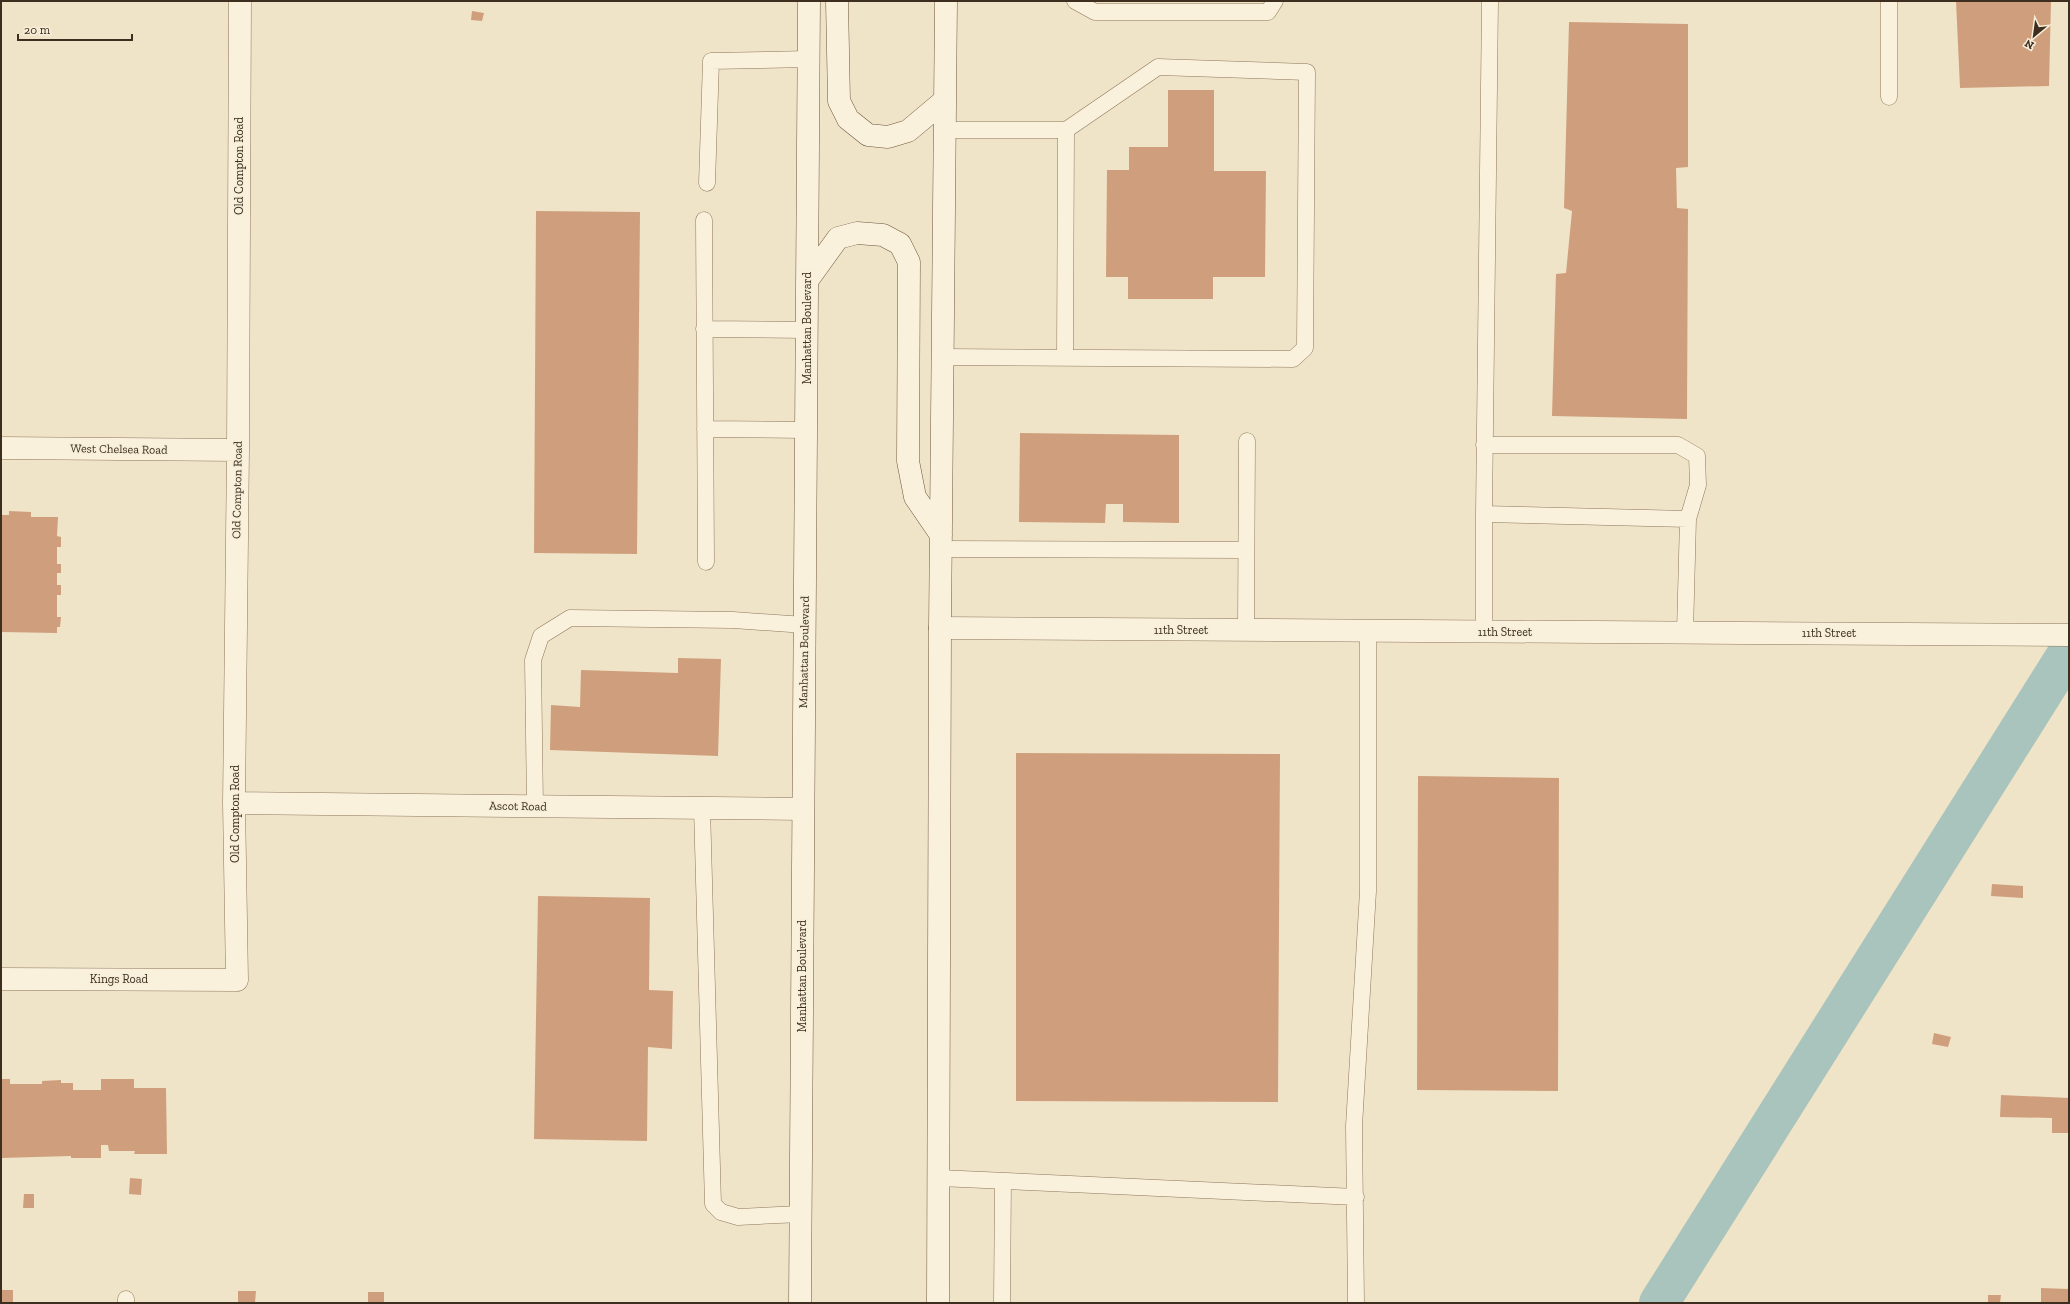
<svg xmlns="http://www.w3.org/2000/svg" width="2070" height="1304" viewBox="0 0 2070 1304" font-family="'Zilla Slab',serif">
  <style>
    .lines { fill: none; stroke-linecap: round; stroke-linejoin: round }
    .canal { stroke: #a9c4bc; stroke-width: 40 }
    .building { fill: #cf9f7d }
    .lane-casing { stroke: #8d765c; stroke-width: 17 }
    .street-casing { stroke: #8d765c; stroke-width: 23 }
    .secondary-casing { stroke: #6f573f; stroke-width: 23 }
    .lane { stroke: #faf1dc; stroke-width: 16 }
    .street { stroke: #faf1dc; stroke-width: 22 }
    .secondary { stroke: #faf1dc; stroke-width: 22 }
    .labels { text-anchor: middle; stroke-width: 3; stroke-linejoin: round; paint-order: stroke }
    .street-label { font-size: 12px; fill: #3d2e20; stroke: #f7eed8 }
  </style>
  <rect width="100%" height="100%" fill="#f0e4c8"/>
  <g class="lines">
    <path class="canal" d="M 1659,1303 L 2069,651"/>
  </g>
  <path class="building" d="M 1956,1 L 2051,1 L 2049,86 L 1960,88 Z
    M 472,11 L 484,13 L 482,21 L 471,20 Z
    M 1569,22 L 1688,24 L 1688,167 L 1676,168 L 1677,208 L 1688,209 L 1687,419 L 1552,416 L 1556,274 L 1566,273 L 1572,211 L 1564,208 Z
    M 1168,90 L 1214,90 L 1214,171 L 1266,171 L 1265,277 L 1213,277 L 1213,299 L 1128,299 L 1128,277 L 1106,277 L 1107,170 L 1129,170 L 1129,147 L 1168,147 Z
    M 536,211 L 640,212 L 637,554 L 534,553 Z
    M 1020,433 L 1179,435 L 1179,523 L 1123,522 L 1123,504 L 1106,504 L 1105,523 L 1019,522 Z
    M 9,511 L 31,512 L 31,517 L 58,517 L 57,536 L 61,537 L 61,547 L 57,547 L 57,564 L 61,564 L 61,573 L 57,573 L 57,585 L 61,585 L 61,595 L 57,595 L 57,617 L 61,617 L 60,627 L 57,627 L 57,633 L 1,632 L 1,515 L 9,515 Z
    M 678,658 L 721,659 L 718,756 L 550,750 L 551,705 L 580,707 L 581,670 L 678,673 Z
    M 1016,753 L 1280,754 L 1278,1102 L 1016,1101 Z
    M 1418,776 L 1559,778 L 1558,1091 L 1417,1090 Z
    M 1992,884 L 2023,886 L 2023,898 L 1991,896 Z
    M 538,896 L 650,898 L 649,990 L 673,991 L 672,1049 L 648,1047 L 647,1141 L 534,1139 Z
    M 1934,1033 L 1951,1037 L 1948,1047 L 1932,1044 Z
    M 1,1079 L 10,1079 L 10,1084 L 42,1084 L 42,1081 L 61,1080 L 61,1083 L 73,1083 L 73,1090 L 101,1090 L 101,1079 L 134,1079 L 134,1088 L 166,1088 L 167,1154 L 134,1154 L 135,1151 L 109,1151 L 108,1145 L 101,1145 L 101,1158 L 71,1158 L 71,1156 L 1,1158 Z
    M 2001,1095 L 2069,1098 L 2069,1133 L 2052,1133 L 2052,1118 L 2000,1117 Z
    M 130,1178 L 142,1179 L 141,1195 L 129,1194 Z
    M 24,1194 L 34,1194 L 34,1208 L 23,1208 Z
    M 2041,1288 L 2069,1289 L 2069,1303 L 2041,1303 Z
    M 1,1290 L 13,1290 L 13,1303 L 1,1303 Z
    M 238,1291 L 256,1291 L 255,1303 L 238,1303 Z
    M 368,1292 L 384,1292 L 384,1303 L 368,1303 Z
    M 1988,1295 L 2001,1295 L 2000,1303 L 1988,1303 Z"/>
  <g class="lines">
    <g class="lane-casing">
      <path id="lane" d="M 1075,1 L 1095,12 L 1268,12 L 1275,1
        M 1490,1 L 1484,514 L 1688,519 L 1685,632
        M 1889,97 L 1889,1
        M 707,183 L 711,61 L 809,59
        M 704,220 L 706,562
        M 704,329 L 807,330
        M 943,357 L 1293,359 L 1305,348 L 1307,72 L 1158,67 L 1066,130 L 945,130
        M 1065,357 L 1066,130
        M 705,429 L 806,430
        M 1484,445 L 1678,445 L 1697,456 L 1698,485 L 1688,519
        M 1484,514 L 1484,631
        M 941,549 L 1246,550
        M 1246,630 L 1247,441
        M 535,807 L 533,660 L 541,636 L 570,618 L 733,620 L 805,625
        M 702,808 L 713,1204 L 721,1212 L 738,1217 L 801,1214
        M 939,1178 L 1356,1197
        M 126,1299 L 126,1303
        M 1002,1303 L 1003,1181
        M 1356,1303 L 1354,1126 L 1368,891 L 1368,630"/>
    </g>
    <g class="street-casing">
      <path id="street" d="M 1,448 L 238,450
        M 940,628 L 2069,635
        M 234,803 L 803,809
        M 1,979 L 237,980 L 234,803 L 238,450 L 240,1"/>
    </g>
    <g class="secondary-casing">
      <path id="secondary" d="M 837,1 L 839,101 L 848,119 L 868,135 L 888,137 L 908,131 L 945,100
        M 807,281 L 838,238 L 857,233 L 883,235 L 900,244 L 909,262 L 908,461 L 915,497 L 941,535
        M 800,1303 L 809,1
        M 938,1303 L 940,628 L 946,1"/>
    </g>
    <use href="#lane" class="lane"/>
    <use href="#street" class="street"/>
    <use href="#secondary" class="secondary"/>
  </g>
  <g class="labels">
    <g class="street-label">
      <text transform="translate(239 166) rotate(-90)" y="4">Old Compton Road</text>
      <text transform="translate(807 328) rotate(-90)" y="4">Manhattan Boulevard</text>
      <text transform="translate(119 449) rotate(1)" y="4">West Chelsea Road</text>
      <text transform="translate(237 490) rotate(-89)" y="4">Old Compton Road</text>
      <text x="1181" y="634">11th Street</text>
      <text x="1505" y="636">11th Street</text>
      <text x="1829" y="637">11th Street</text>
      <text transform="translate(804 652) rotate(-89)" y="4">Manhattan Boulevard</text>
      <text transform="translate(518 806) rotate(1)" y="4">Ascot Road</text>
      <text transform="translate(235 814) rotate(-90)" y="4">Old Compton Road</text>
      <text transform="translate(802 976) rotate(-90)" y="4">Manhattan Boulevard</text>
      <text x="119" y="983">Kings Road</text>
    </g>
  </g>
  <rect width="2070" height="1304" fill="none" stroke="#3d2e20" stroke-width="4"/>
  <g transform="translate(2034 36) rotate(209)" stroke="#f7eed8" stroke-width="3" paint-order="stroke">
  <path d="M0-3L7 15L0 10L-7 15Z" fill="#3d2e20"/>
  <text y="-6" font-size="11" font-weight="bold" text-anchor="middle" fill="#3d2e20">N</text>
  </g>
  <path d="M18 34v6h114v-6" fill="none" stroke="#3d2e20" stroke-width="2"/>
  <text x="24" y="34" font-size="12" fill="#3d2e20" stroke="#f7eed8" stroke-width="3" paint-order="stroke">20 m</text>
</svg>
